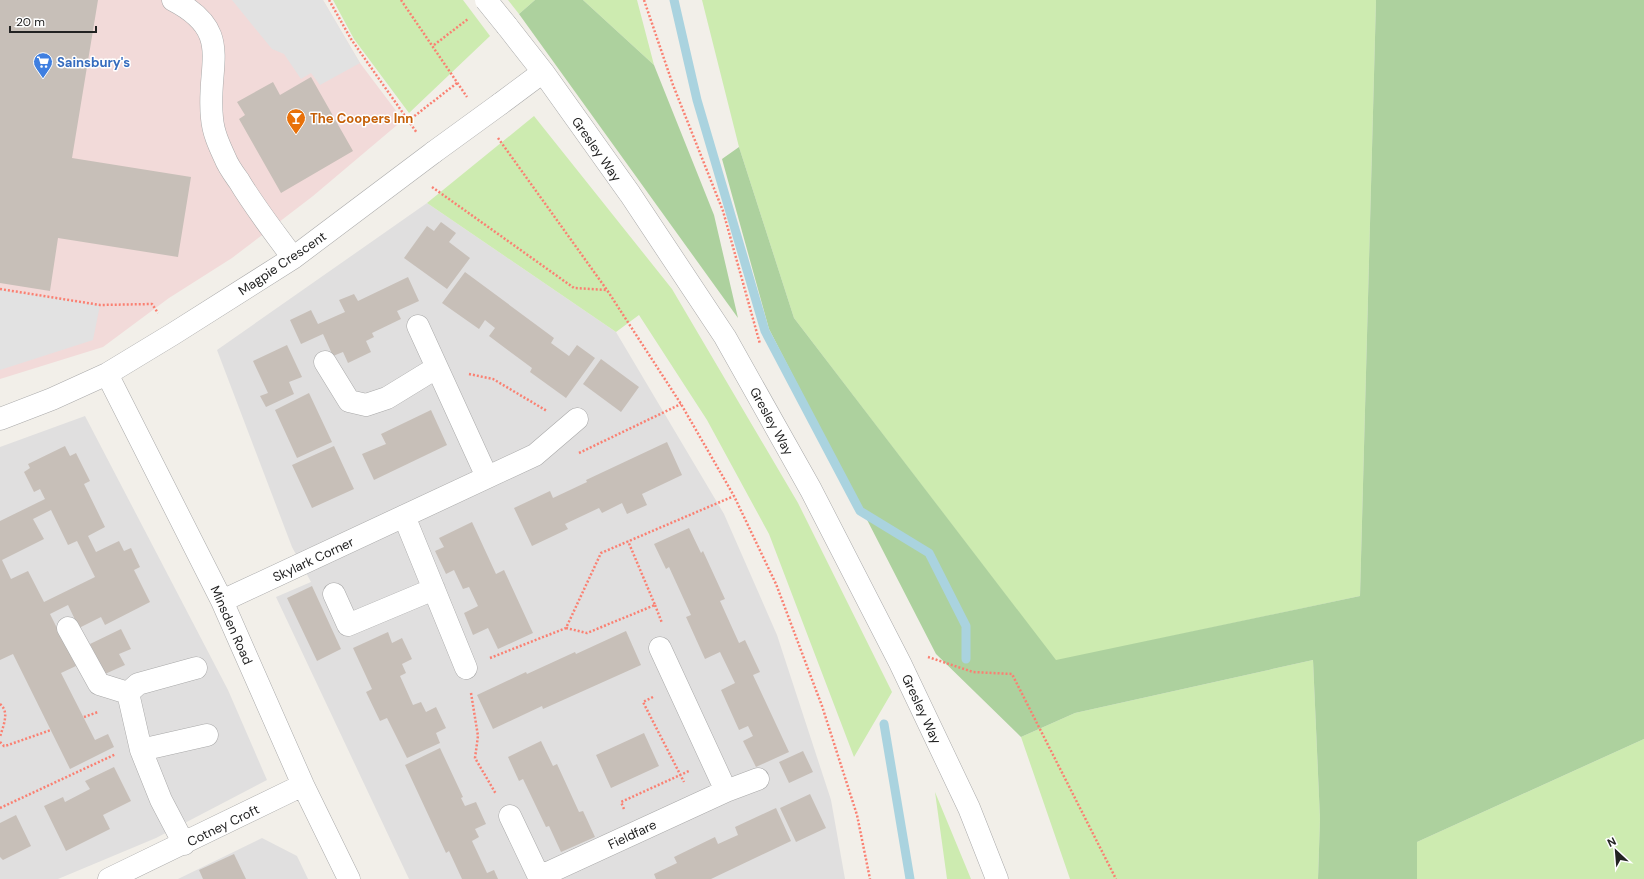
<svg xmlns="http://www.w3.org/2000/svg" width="1644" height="879" viewBox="0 0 1644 879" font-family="'DM Sans',sans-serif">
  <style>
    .residential { fill: #e0dfdf }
    .commercial { fill: #f2dad9 }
    .grass { fill: #cdebb0 }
    .forest { fill: #add19e }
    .parking { fill: #e2e2e2 }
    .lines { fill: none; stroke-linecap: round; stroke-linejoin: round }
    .stream { stroke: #aad3df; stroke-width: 9 }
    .building { fill: #c7bfb8; fill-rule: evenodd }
    .minor-casing { stroke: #a9a9a9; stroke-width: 23 }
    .path { stroke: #fa8072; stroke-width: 2.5; stroke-dasharray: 2 2; stroke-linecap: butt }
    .minor { stroke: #fff; stroke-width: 22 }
    .minor-bridge-casing { stroke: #a9a9a9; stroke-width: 23; stroke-linecap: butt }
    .minor-bridge { stroke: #fff; stroke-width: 22 }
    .labels { text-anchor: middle; stroke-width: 3; stroke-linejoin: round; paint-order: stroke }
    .shop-label { font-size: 13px; font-weight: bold; fill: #366cbe; stroke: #fff; text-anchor: start }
    .food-label { font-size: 13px; font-weight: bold; fill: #c56008; stroke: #fff; text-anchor: start }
    .street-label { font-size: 13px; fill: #222; stroke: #fff }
  </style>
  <rect width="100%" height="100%" fill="#f2efe9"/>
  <path class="residential" d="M 427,203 L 616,332 L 724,514 L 777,635 L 831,800 L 845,879 L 409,879 L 276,597 L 311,582 L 292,547 L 217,350 Z
    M 85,416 L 228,690 L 267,780 L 156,838 L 58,879 L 0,879 L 0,447 Z
    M 262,838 L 297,856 L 308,879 L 178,879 Z"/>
  <path class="commercial" d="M 0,0 L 323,0 L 360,63 L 403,120 L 313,196 L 232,258 L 169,298 L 103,347 L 0,379 Z"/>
  <path class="grass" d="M 333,0 L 463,0 L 490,36 L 409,113 L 354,39 Z
    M 508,0 L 535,0 L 519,14 Z
    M 583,0 L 637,0 L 654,65 Z
    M 702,0 L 1376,0 L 1360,596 L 1056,661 L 794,318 L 739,147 Z
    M 534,116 L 672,289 L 798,503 L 892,692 L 854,757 L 769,534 L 707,420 L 639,315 L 616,332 L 427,203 Z
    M 1313,660 L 1320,819 L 1318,879 L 1070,879 L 1021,737 L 1075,713 Z
    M 1644,739 L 1644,879 L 1417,879 L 1417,842 Z
    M 935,792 L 971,879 L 947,879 Z"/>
  <path class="forest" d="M 535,0 L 583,0 L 654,65 L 714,215 L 738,318 L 519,14 Z
    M 1376,0 L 1644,0 L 1644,739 L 1417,842 L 1417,879 L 1318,879 L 1320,819 L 1313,660 L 1075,713 L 1021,737 L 936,654 L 769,329 L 722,159 L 739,147 L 794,318 L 1056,660 L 1360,596 Z"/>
  <path class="parking" d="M 232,0 L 323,0 L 360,63 L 320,85 L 311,73 L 301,79 L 284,54 L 272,49 Z
    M 0,289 L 100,305 L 93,340 L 0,370 Z"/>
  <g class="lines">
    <path class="stream" d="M 674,0 L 697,100 L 765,331 L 860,511 L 929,553 L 966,626 L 966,659
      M 884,724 L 910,879"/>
  </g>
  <path class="building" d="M 0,0 L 98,0 L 72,158 L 191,177 L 178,257 L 58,238 L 50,291 L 0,283 Z
    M 311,77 L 353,151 L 281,193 L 239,119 L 245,115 L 237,102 L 273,82 L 280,95 Z
    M 441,222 L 456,233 L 449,242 L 470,258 L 447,289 L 404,258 L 427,226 L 434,231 Z
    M 465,272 L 554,338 L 551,343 L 569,356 L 577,345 L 595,358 L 566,398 L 530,372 L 532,368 L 489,336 L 495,328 L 485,320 L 479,329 L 442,303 Z
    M 408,277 L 419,301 L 397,311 L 401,319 L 372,333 L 374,337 L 366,341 L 371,352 L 348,363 L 343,352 L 333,356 L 323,334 L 301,344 L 290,320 L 311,310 L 318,324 L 345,312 L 339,300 L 354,294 L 358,301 Z
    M 287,345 L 302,377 L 289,382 L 294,394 L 266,407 L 260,396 L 268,393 L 253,361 Z
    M 601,359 L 639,387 L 621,412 L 583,384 Z
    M 309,393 L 332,442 L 297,458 L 275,410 Z
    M 431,410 L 447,445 L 374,480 L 362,454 L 386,444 L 381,434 Z
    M 667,442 L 682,475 L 642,494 L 647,505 L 627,514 L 622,503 L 602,513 L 599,508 L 565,524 L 568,529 L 532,546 L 514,508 L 550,491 L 553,498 L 587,482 L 586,480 Z
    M 65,446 L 70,456 L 76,453 L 90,481 L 84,484 L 105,527 L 88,536 L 96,552 L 119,541 L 124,551 L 131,548 L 140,567 L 134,570 L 150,602 L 105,625 L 101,617 L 79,628 L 68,605 L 50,614 L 76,666 L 61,673 L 95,740 L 108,734 L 114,747 L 70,769 L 13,654 L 0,660 L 0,521 L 45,499 L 40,489 L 34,492 L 24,472 L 30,468 L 28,464 ZM 51,510 L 68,545 L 77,541 L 95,577 L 44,602 L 28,571 L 11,579 L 2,560 L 44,539 L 33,519 Z
    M 334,446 L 354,489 L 312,508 L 292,465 Z
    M 472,522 L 496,574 L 504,570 L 533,633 L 498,649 L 488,628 L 473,635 L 464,613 L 478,606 L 469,587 L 463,589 L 454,570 L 446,574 L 435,551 L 444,547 L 439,538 Z
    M 689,528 L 701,553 L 703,551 L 725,599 L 720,601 L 739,643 L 745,640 L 760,672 L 753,675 L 789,752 L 756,767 L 743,741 L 753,736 L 748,726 L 739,730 L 721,690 L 735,683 L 720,652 L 705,659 L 686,617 L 691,615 L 669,567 L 666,569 L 654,544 Z
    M 312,586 L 341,649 L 317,661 L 287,598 Z
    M 121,629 L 131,649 L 119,654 L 125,665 L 105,674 L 90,644 Z
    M 626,631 L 641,665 L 543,709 L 542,706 L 493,729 L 477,695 L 526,672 L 527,674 L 575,652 L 576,654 Z
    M 388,632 L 392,643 L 402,638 L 412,659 L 402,664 L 406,673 L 400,676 L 413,705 L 421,702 L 426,712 L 436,707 L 446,728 L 436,733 L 440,743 L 407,758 L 387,718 L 380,721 L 366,692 L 372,689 L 353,648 Z
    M 644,733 L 659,766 L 611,788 L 596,755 Z
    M 541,741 L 553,766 L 557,764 L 579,812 L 583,811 L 595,837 L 561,852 L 549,826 L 546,827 L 523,779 L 519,781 L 508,757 Z
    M 440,748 L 463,797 L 461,798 L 465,806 L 476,802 L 486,824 L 475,829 L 479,837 L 472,841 L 487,873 L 494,870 L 498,879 L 462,879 L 449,851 L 446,853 L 405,765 Z
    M 803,751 L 813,772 L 789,783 L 779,762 Z
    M 114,767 L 131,801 L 103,815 L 110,829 L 66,851 L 44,806 L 63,797 L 65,802 L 90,789 L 85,781 Z
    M 810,794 L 826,828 L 796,842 L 780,808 Z
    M 776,808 L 791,841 L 711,879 L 656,879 L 654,874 L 677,863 L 674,857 L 715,837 L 718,844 L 729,839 L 738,835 L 735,827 Z
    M 16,815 L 31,846 L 3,860 L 0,857 L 0,823 Z
    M 234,854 L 246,879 L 203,879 L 199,870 Z"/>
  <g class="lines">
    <g class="minor-casing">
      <path id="minor" d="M 173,0 C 235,32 206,65 212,118 C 213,132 219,145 225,158 C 228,166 234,174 239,181 C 255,208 275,233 293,258
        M 507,26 L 543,72 L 630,194 L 725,337 L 811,490 L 900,663 L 969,808 L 997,879
        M 500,104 L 543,72
        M 418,326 L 487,477
        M 325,362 L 349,401 L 366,405 L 387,398 L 436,368
        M 107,374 L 222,601 L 303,785 L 349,879
        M 0,419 L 52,399 L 107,374 L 173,334 L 293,258 L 434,152
        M 404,516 L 466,668
        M 334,594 L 348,625 L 434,589
        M 222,601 L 535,455 L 577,419
        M 68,628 L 99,684 L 128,693 L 138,684 L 196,668
        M 660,648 L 726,791
        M 128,693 L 141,750 L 161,800 L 184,844
        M 141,750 L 207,735
        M 510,816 L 540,879
        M 539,877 L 726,791 L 758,779
        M 109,879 L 303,785"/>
    </g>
    <path class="path" d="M 329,0 L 351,39 L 417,133
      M 401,0 L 467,97
      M 644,0 L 673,85 L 723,211 L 760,344
      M 434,45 L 468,19
      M 408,121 L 457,83
      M 498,138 L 607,290 L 681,404 L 734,496 L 776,584 L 822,706 L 857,815 L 870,879
      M 432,187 L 574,288 L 606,290
      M 0,289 L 100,305 L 152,304 L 158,313
      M 469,374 L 493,379 L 547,411
      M 579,453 L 681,404
      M 655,605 L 662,623
      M 566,628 L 587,633 L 655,605 L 628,541
      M 928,657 L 973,672 L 1012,674 L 1116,879
      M 490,658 L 566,628 L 601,553 L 734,496
      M 471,693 L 478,736 L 475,758 L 496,794
      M 653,697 L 643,702 L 684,782
      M 0,704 C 10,712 3,726 0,737
      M 84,717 L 98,712
      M 0,742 L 4,746 L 8,745 L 51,730
      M 0,808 L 116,754
      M 624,809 L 621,802 L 689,771"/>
    <use href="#minor" class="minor"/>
    <g class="minor-bridge-casing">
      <path id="minor-bridge" d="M 486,0 L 507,26
        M 434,152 L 500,104"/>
    </g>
    <use href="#minor-bridge" class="minor-bridge"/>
  </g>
  <defs>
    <g id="supermarket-pin" transform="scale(1)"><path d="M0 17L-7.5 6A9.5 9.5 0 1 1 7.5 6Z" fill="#3f7fe0" stroke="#fff"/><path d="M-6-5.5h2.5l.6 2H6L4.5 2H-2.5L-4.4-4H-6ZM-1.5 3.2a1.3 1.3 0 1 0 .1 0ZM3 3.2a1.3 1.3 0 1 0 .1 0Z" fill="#fff"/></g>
    <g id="bar-pin" transform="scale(1)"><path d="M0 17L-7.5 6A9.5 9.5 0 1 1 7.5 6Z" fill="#e8710a" stroke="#fff"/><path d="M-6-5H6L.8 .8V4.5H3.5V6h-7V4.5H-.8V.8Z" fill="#fff"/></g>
  </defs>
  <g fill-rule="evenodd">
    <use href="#supermarket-pin" x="43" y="62"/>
    <use href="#bar-pin" x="296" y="118"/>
  </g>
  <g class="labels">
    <g class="shop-label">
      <text x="57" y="67">Sainsbury's</text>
    </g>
    <g class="food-label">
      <text x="310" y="123">The Coopers Inn</text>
    </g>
    <g class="street-label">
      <text transform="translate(597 149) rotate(55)" y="5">Gresley Way</text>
      <text transform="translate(282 263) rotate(-34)" y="5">Magpie Crescent</text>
      <text transform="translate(772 421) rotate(61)" y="5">Gresley Way</text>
      <text transform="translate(313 559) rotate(-25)" y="5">Skylark Corner</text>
      <text transform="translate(232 625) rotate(66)" y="5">Minsden Road</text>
      <text transform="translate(922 709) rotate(65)" y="5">Gresley Way</text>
      <text transform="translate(223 825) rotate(-26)" y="5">Cotney Croft</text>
      <text transform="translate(632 834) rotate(-25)" y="5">Fieldfare</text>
    </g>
  </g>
  <g transform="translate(1616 851) rotate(334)" stroke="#ffffff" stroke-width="3" paint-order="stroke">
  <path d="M0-3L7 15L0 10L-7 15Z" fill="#222222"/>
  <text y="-6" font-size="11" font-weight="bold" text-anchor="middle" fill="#222222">N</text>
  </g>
  <path d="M10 26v6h86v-6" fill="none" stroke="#222222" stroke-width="2"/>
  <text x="16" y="26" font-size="12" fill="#222222" stroke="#ffffff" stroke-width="3" paint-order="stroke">20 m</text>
</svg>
